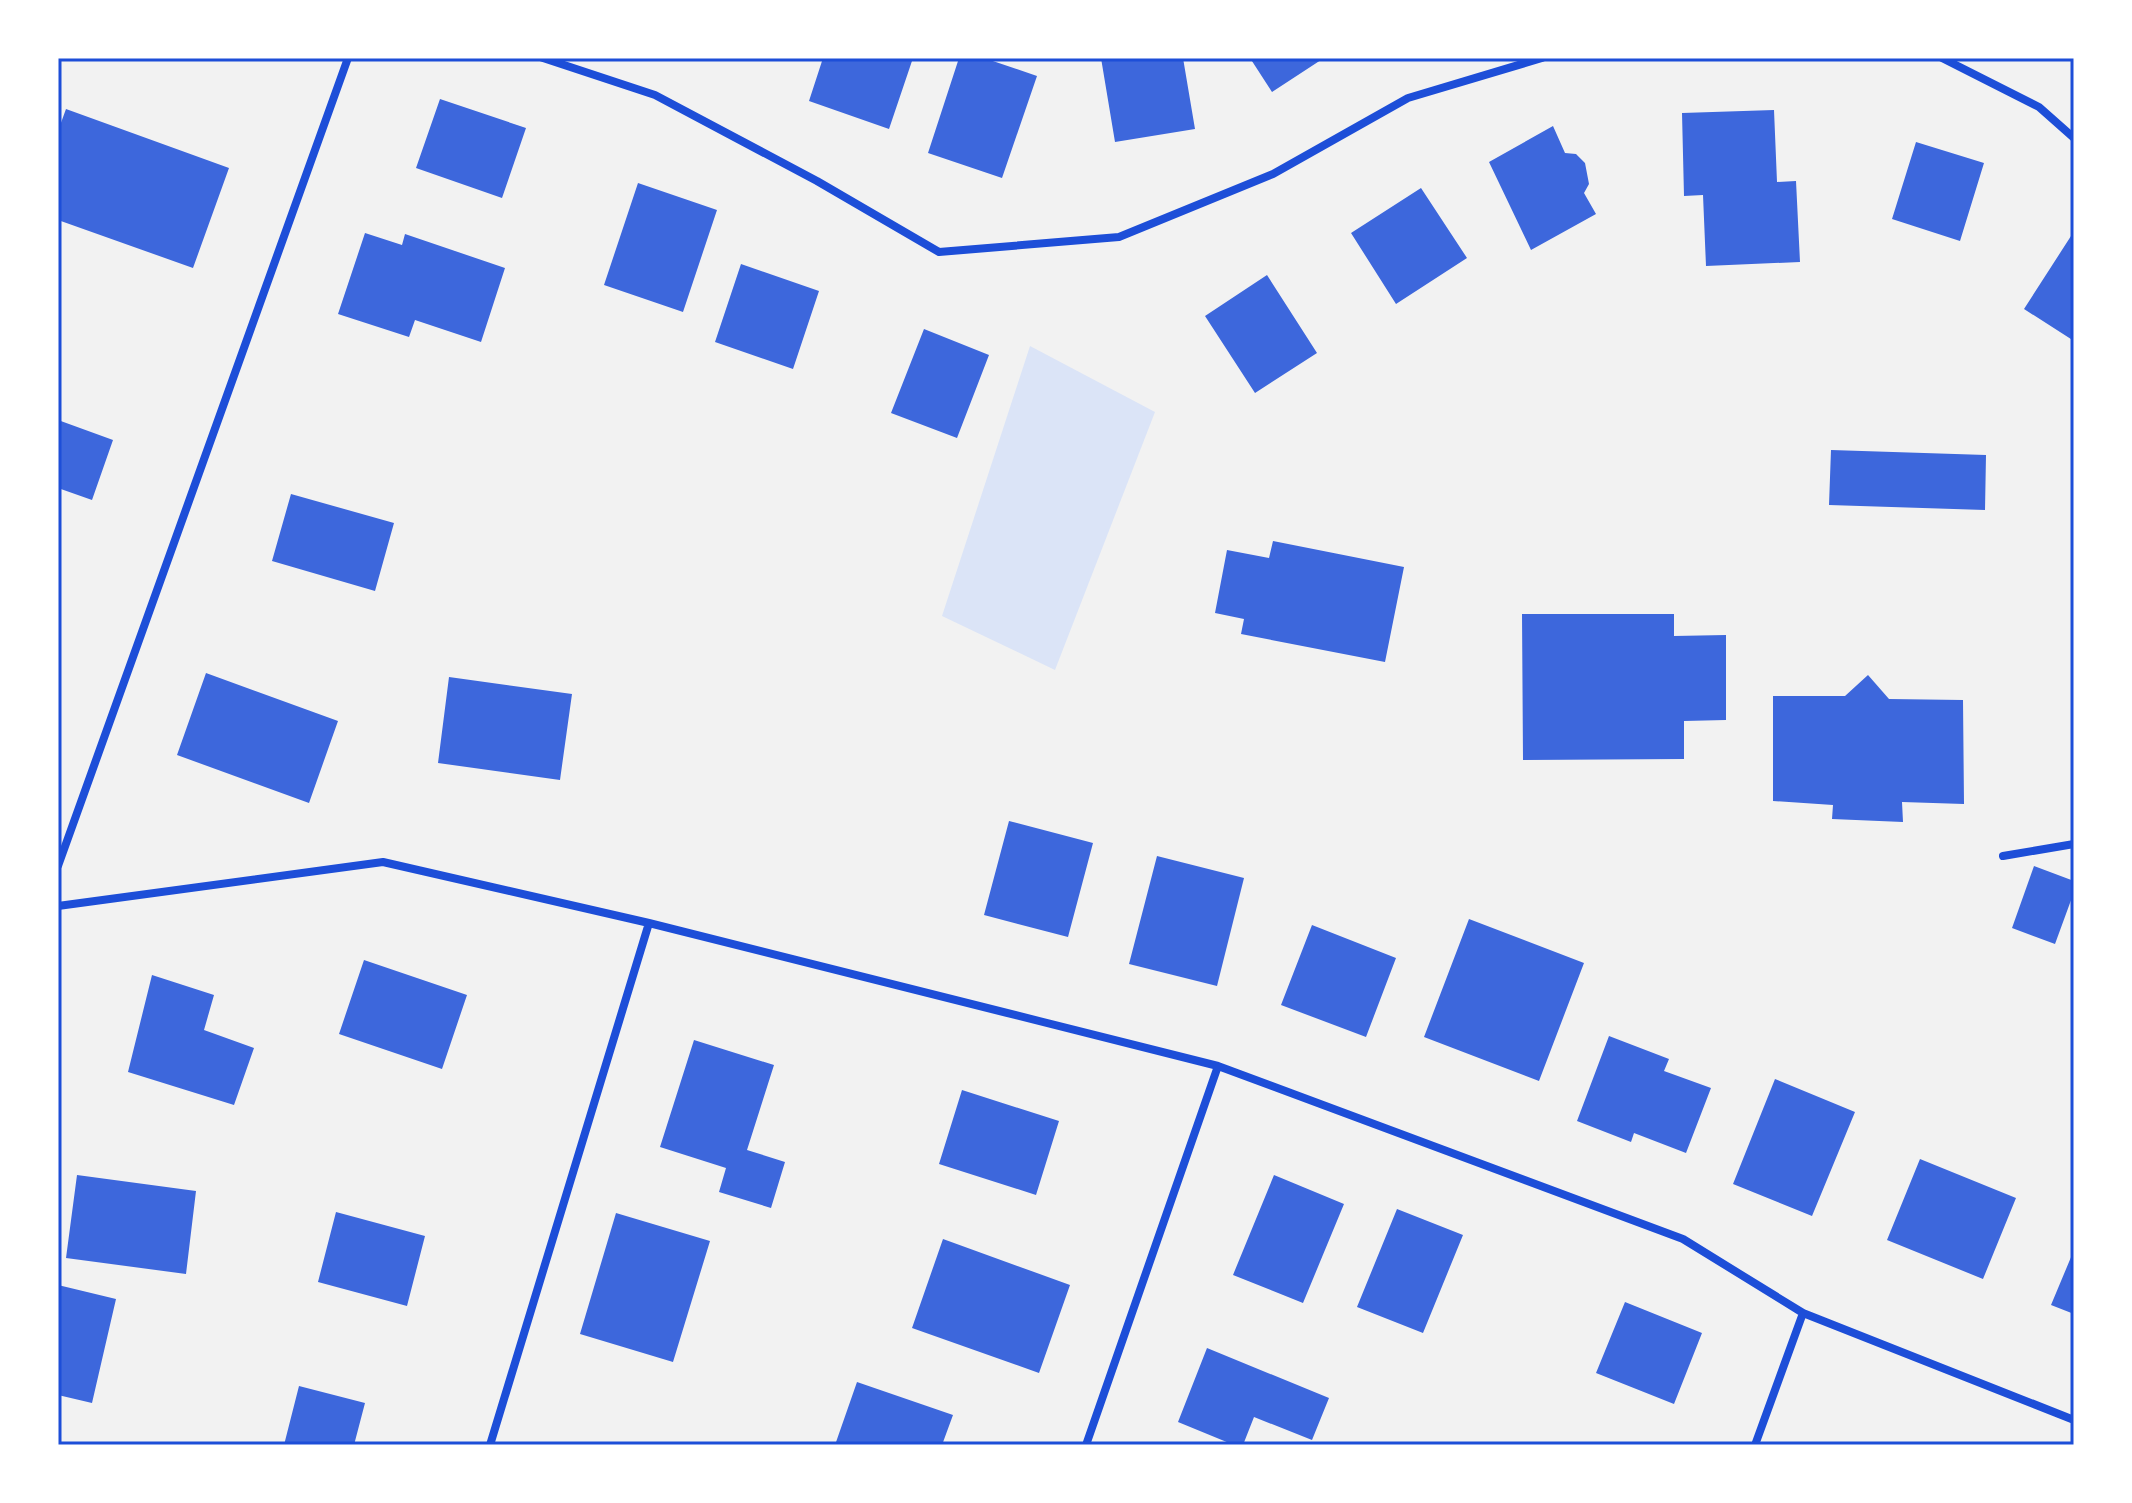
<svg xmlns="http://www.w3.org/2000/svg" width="2132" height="1503" viewBox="0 0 2132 1503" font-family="'Fira Sans Condensed',sans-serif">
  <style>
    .green { fill: #dbe4f7 }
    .building { fill: #3d67dc }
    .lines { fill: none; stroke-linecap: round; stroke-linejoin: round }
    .minor { stroke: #1d4ed8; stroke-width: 8 }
    .neatline { fill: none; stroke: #1d4ed8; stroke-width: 3 }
  </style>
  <rect width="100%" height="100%" fill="#f2f2f2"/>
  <path class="green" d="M 1030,346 L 1155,412 L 1055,670 L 942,616 Z"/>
  <path class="building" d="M 823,58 L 913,58 L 889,129 L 809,101 Z
    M 959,58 L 984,58 L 1037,76 L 1002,178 L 928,153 Z
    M 1101,58 L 1183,58 L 1195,129 L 1115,142 Z
    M 1250,58 L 1324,58 L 1272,92 Z
    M 440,99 L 526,128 L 502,198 L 416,168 Z
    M 66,109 L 229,168 L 193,268 L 58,220 L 58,131 Z
    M 1774,110 L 1777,182 L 1796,181 L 1800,262 L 1706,266 L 1703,195 L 1684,196 L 1682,113 Z
    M 1553,126 L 1565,153 L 1576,154 L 1585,163 L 1589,184 L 1584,193 L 1596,214 L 1531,250 L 1489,162 Z
    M 1916,142 L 1984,163 L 1960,241 L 1892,219 Z
    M 638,183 L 717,210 L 683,312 L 604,285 Z
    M 1421,188 L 1467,258 L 1396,304 L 1351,233 Z
    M 365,233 L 402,245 L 405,234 L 505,268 L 481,342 L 415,320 L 409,337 L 338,314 Z
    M 2071,236 L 2074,238 L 2074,341 L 2024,309 Z
    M 741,264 L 819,291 L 793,369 L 715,342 Z
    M 1267,275 L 1317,353 L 1255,393 L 1205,316 Z
    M 924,329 L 989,355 L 957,438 L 891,413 Z
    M 58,420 L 113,440 L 92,500 L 58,488 Z
    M 1831,450 L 1986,455 L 1985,510 L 1829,505 Z
    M 291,494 L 394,523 L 375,591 L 272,561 Z
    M 1273,541 L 1404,567 L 1385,662 L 1241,634 L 1244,619 L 1215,613 L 1227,550 L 1269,558 Z
    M 1522,614 L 1674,614 L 1674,636 L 1726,635 L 1726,720 L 1684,721 L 1684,759 L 1523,760 Z
    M 206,673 L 338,721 L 309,803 L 177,755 Z
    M 1868,675 L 1889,699 L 1963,700 L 1964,804 L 1902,802 L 1903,822 L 1832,819 L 1833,805 L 1773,801 L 1773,696 L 1845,696 Z
    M 449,677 L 572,694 L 560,780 L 438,763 Z
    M 1009,821 L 1093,843 L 1068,937 L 984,915 Z
    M 1157,856 L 1244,878 L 1217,986 L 1129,964 Z
    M 2034,866 L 2074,881 L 2074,892 L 2055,944 L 2012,928 Z
    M 1469,919 L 1584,963 L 1539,1081 L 1424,1037 Z
    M 1312,925 L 1396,958 L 1366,1037 L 1281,1005 Z
    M 364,960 L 467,995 L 442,1069 L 339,1034 Z
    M 152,975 L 214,995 L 204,1030 L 254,1048 L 234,1105 L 128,1072 Z
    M 1609,1036 L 1669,1059 L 1664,1071 L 1711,1088 L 1686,1153 L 1634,1133 L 1631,1142 L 1577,1121 Z
    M 694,1040 L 774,1065 L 747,1150 L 785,1162 L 771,1208 L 719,1192 L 726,1168 L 660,1147 Z
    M 1775,1079 L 1855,1112 L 1812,1216 L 1733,1184 Z
    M 962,1090 L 1059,1121 L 1036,1195 L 939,1164 Z
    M 1920,1159 L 2016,1198 L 1983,1279 L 1887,1240 Z
    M 77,1175 L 196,1191 L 186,1274 L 66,1258 Z
    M 1274,1175 L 1344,1204 L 1303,1303 L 1233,1275 Z
    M 1397,1209 L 1463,1235 L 1423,1333 L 1357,1307 Z
    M 336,1212 L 425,1236 L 407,1306 L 318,1282 Z
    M 616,1213 L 710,1241 L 673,1362 L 580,1334 Z
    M 943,1239 L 1070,1285 L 1039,1373 L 912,1328 Z
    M 2074,1250 L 2074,1314 L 2051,1305 Z
    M 58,1285 L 116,1299 L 92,1403 L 58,1395 Z
    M 1625,1302 L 1702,1333 L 1674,1404 L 1596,1373 Z
    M 1207,1348 L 1329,1398 L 1312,1440 L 1254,1417 L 1243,1445 L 1234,1445 L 1178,1422 Z
    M 857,1382 L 953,1415 L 942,1445 L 835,1445 Z
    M 299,1386 L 365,1403 L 354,1445 L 284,1445 Z"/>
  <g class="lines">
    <path class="minor" d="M 543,58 L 655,95 L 817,181 L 939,252 L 1119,237 L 1273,174 L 1408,98 L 1542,58
      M 1942,58 L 2039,107 L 2074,138
      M 2003,856 L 2074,844
      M 58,866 L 348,58
      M 58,906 L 383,862 L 649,923 L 1218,1066 L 1683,1239 L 1803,1313 L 2074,1420
      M 490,1445 L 649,923
      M 1086,1445 L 1218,1066
      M 1755,1445 L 1803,1313"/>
  </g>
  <rect width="2132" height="1503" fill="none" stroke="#ffffff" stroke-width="120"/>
  <rect x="60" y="60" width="2012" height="1383" class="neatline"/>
</svg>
